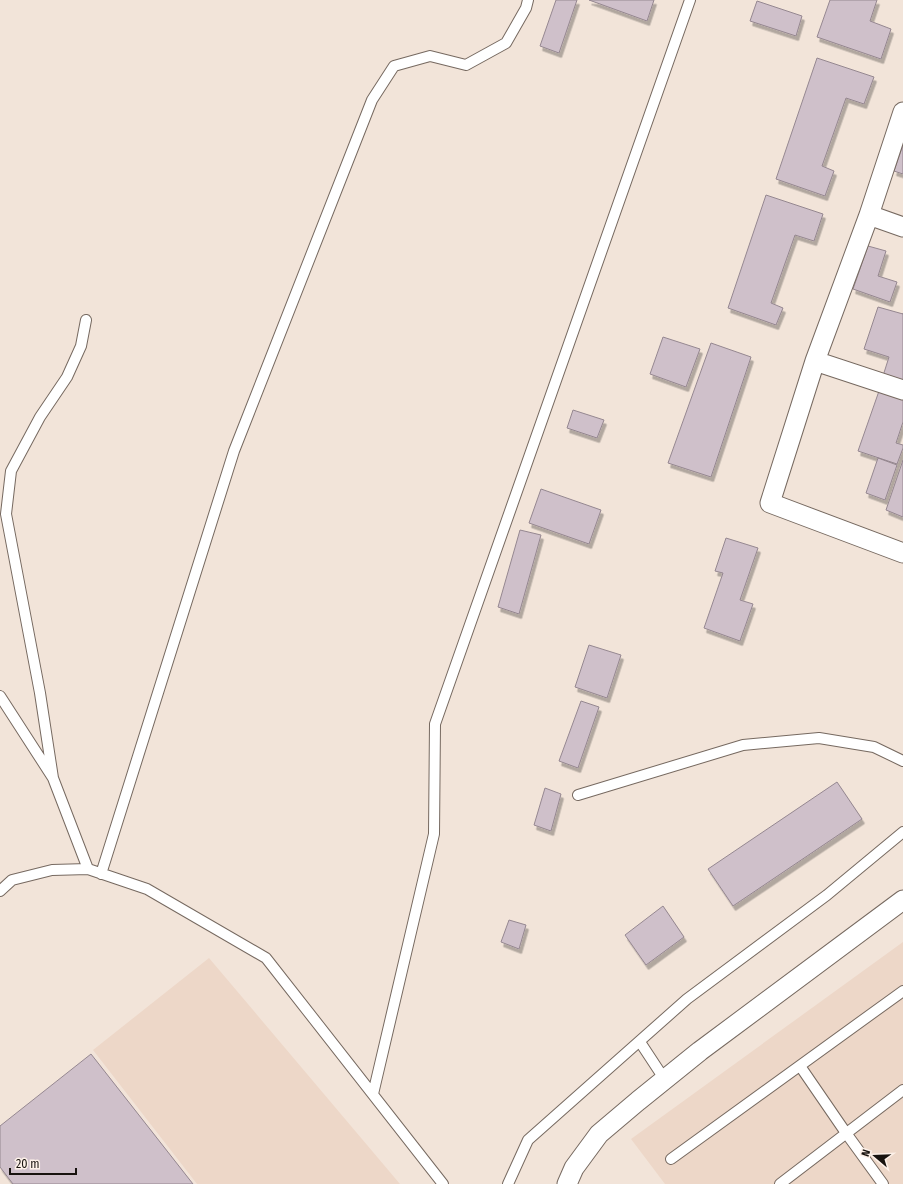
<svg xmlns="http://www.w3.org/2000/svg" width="903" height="1184" viewBox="0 0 903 1184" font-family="'Fira Sans Condensed',sans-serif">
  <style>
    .built { fill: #edd7c8 }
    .building { fill: #cfc0ca; stroke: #958790; filter: url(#shadow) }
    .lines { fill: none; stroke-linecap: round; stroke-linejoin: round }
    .lane-casing { stroke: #766960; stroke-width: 12 }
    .street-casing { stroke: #766960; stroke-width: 21 }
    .lane { stroke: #fff; stroke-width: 10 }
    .street { stroke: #fff; stroke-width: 19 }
  </style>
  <defs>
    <filter id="shadow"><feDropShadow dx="2.5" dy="4.5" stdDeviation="0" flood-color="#0004"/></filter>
  </defs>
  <rect width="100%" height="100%" fill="#f2e4d9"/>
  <path class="built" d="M 903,942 L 903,1184 L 665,1184 L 631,1139 Z
    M 209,958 L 400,1184 L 197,1184 L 93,1050 Z"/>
  <path class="building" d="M 556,0 L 577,0 L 559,53 L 540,46 Z
    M 589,0 L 654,0 L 647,21 Z
    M 830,0 L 877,0 L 870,21 L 891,29 L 881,59 L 817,37 Z
    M 757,1 L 802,16 L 796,36 L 750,21 Z
    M 817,58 L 874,77 L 864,104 L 846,98 L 822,166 L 834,171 L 825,196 L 776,179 Z
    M 903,145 L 903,174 L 894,171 Z
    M 766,195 L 823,214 L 814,241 L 795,235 L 771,303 L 783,308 L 776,325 L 728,308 Z
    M 868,246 L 886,251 L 878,276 L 897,282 L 890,302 L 853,289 Z
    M 878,307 L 903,314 L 903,313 L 903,386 L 882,379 L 889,357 L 864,349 Z
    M 663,337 L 700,349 L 686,387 L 650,374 Z
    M 711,343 L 751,357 L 711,477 L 668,463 Z
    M 879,391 L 903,399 L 903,422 L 896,443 L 903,445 L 903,448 L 897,464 L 858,451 Z
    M 573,410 L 604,420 L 597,438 L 567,428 Z
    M 878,458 L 897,465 L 885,500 L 866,493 Z
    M 903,460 L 903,517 L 886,510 Z
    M 541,489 L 601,510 L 589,544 L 529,523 Z
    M 520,530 L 541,535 L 519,614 L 498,607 Z
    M 726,538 L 758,548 L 740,600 L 753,604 L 740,641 L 704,628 L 723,573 L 715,571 Z
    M 589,645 L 621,655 L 607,698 L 575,687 Z
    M 581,701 L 599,707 L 578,768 L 559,761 Z
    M 837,782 L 862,819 L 733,906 L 708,869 Z
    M 545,788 L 561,794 L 551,831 L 534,825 Z
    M 663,906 L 684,937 L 646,965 L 625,935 Z
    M 509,920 L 526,925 L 519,949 L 501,942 Z
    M 91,1054 L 193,1184 L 13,1184 L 0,1167 L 0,1126 Z"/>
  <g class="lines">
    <g class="lane-casing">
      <path id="lane" d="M 0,696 L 53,778 L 88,869
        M 53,778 L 40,693 L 6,514 L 11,471 L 40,417 L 67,377 L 81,346 L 86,320
        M 578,795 L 743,745 L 819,738 L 874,747 L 903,761
        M 101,874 L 234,451 L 372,100 L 394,66 L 430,56 L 466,65 L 506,43 L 526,8 L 528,0
        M 0,891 L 12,880 L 52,870 L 88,869 L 147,889 L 266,958 L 443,1184
        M 640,1042 L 665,1080
        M 800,1066 L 846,1133 L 883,1184
        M 373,1094 L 434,834 L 435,724 L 690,0
        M 671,1159 L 903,991
        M 508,1184 L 528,1140 L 687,999 L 827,895 L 903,832
        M 780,1184 L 903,1090"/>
    </g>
    <g class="street-casing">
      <path id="street" d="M 903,112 L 869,215 L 815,361 L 770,503 L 903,553
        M 869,215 L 903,227
        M 815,361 L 903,390
        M 567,1184 L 574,1168 L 599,1134 L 638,1101 L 700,1051 L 903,900"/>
    </g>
    <use href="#lane" class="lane"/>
    <use href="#street" class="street"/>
  </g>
  <g transform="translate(875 1156) rotate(289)" stroke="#fdf1e9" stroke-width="3" paint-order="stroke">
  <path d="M0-3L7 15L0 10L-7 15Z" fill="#18130f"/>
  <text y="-6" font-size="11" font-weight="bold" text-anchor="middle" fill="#18130f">N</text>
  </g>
  <path d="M10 1168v6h66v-6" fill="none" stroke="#18130f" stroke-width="2"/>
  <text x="16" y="1168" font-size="12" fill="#18130f" stroke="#fdf1e9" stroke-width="3" paint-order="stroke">20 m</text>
</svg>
